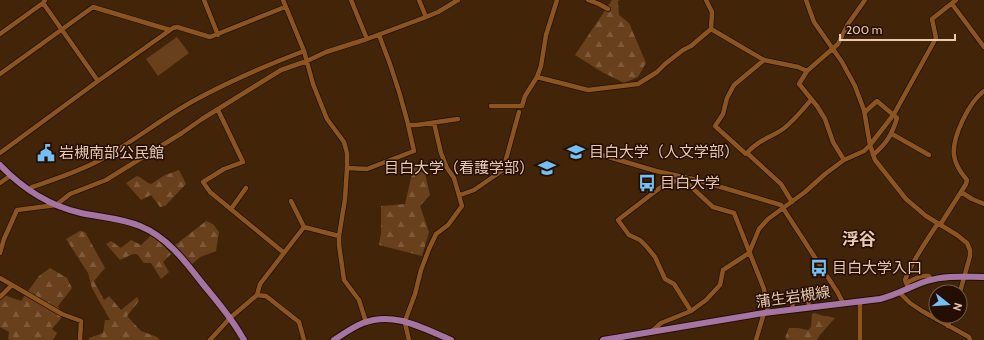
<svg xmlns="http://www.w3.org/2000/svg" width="984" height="340" viewBox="0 0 984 340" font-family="Cabin,'Noto Sans JP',sans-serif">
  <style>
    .forest { fill: url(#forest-firs) }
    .pitch { fill: #68401c }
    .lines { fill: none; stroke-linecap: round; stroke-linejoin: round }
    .minor-casing { stroke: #221002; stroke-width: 6 }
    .major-casing { stroke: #221002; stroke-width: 8 }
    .minor { stroke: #8c5520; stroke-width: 4.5 }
    .major { stroke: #a574a3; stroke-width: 6 }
    .labels { text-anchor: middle; stroke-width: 3; stroke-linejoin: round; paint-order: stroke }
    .poi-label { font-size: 15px; fill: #eacab1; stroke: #240e00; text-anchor: start }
    .street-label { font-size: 15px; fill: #eacab1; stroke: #240e00 }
    .quarter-label { font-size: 17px; font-weight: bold; fill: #eacab1; stroke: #240e00 }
  </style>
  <defs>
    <pattern id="forest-firs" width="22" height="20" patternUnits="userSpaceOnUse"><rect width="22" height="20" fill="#68401c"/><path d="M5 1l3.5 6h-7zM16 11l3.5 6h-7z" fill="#7e5a3b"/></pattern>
  </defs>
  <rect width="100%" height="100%" fill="#422508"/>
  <path class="forest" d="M 612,0 L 620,0 L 618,1 L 619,15 L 629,23 L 646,63 L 638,77 L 624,83 L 602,72 L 575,55 Z
    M 414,165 L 423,165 L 430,195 L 420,206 L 429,232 L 422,256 L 379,245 L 381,233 L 381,206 L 405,204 Z
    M 179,170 L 186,184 L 165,206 L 160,207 L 151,195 L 141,200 L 126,183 L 137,176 C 143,178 145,182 151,184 L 165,175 Z
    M 206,221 L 213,224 L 219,232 L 216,251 L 200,257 L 190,266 L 174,246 Z
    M 80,231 L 85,232 L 105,268 L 94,281 L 104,300 L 109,296 L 121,310 L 137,297 L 139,301 L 127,316 L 141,331 L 157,337 L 160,340 L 89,340 L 89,338 L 103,333 L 105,320 L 110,320 L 92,288 L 88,273 L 66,239 Z
    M 153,234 L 171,254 L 163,262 L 169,272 L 161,279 L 151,263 L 144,263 L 137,254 L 133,254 L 120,260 L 106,244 L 111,241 L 121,248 L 131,240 L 141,245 Z
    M 50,268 L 67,278 L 72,288 L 58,306 L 63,316 L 52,329 L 57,333 L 53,340 L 10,340 L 8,339 L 9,332 L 0,327 L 0,300 L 4,295 L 21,301 L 39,276 Z
    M 814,313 C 821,316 828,316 835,318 L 819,336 L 817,340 L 788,340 L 785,338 L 789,328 L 798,328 L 808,330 L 811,327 L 812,314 Z"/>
  <path class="pitch" d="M 177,37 L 189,53 L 158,76 L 146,59 Z"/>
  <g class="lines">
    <g class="minor-casing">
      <path id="minor" d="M 204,0 L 218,35
        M 283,0 L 304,51 L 313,84 L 327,119 L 344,142 L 347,153 L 347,168 L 345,199 L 339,236 L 339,245 L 344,280 L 359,300 L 366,322
        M 351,0 L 367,39
        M 419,0 L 426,17
        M 588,0 L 599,4 L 608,9
        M 706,0 L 712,12 L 711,29
        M 806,0 L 814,22 L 842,62 L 855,86 L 864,110 L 870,145 L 875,160 L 906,199 L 926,216 L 957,235 L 967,243 L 970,250 L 970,256 L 960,292
        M 43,3 L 98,81
        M 952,4 L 984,47
        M 711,29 L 764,60 L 798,67 L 807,71
        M 0,34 L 43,3 L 45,0
        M 764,60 L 734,85 L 727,98 L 723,114 L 715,126 L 746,154 L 747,153 L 781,184 L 792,202
        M 0,74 L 93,7 L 170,30
        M 537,77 L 588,90 L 638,84 L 657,72 L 665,64 L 683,50 L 691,46 L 711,29
        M 491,106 L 522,106 L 525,96 L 537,77 L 541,66 L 546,35 L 557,0
        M 218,110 L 243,162 L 224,169 L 203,182 L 210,192 L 283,252
        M 865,112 L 877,101 L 897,118 C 892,135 886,144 873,155
        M 409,125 L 417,125 L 458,119
        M 892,134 L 929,155
        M 0,153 L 98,81 L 173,28 L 177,27 L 210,37 L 285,7
        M 747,153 C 758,140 770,138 783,129 C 794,121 802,110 811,100
        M 602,155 L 656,171 L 697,180 L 781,205 L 838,293 L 843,303
        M 844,160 L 833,142 L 825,119 L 817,106 L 799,84 L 807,71 L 838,44 L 848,24 L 865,0
        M 347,168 L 367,169 L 414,151 C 406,111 394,72 379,35
        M 685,177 L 684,182 L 675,181 L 661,187 L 618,220 L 629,235 L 640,240 L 646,246 L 655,257 L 665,279 L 674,284 L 691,311
        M 684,182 L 688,184 L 713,207 L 734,213 L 764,289 L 768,313
        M 0,183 L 10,176
        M 29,190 L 32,187 C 55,179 78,172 100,160 C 133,142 162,118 195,100 C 230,81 267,65 304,51
        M 961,192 L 972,199 L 984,204
        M 460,195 L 474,190 L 503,170 L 519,112
        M 291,201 L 304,227 L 339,236
        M 231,209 L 246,188
        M 940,225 L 966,184 L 967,180 C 961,173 955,165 954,155 C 952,137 969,102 984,91
        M 0,253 L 4,239 L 17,210 L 56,205 L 70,194 L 106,180 L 182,133 L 202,119 L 281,70 L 307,61 L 326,52 L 367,39 L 426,17 L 438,12 L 458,0
        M 0,278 L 62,314 L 81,321 L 80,340
        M 906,283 C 914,279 921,275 929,276 L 931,280
        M 909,289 L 905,280 C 913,259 926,242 938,223
        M 900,293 L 910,303 L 922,311 L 969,337 L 970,340
        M 257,295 L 266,296 L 299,322 L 304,340
        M 0,297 L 12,285
        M 793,309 L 791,293 L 807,291 L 809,307
        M 948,326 L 951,316
        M 651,332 L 661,323 L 691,311 L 706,300 L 720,285 L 723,270 L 749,253 L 759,229 L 768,219 L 805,192 L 825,174 L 844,160 L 864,151 L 870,145 L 894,114 L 936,38 L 932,19 L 956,0
        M 210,340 L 230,318 L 257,295 L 260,284 L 304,227
        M 409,340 L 405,323 L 405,321 L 415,294 L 421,270 L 429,249 L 436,234 L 448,225 L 462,206 L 454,178 L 447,168 L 441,153 L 434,123
        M 756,340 L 764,313
        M 860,340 L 860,301"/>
    </g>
    <g class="major-casing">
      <path id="major" d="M 0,165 C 22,188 50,206 81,213 C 100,217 121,218 140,226 C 167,237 185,261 202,283 C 217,301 232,319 244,340
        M 334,340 C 343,334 353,327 363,323 C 394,311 422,328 451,340
        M 603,340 L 764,313 L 880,299 C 897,295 911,286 927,281 C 946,275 965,277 984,277"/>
    </g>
    <use href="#minor" class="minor"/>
    <use href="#major" class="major"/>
  </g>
  <defs>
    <g id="university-bare" transform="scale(1.38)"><path d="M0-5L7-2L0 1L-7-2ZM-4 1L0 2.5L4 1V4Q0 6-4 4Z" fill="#74c0f6" stroke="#240e00" stroke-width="2.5" paint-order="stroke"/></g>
    <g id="civic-bare" transform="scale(1.38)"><path d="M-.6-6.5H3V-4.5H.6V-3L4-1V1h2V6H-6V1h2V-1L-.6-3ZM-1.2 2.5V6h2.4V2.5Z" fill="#74c0f6" stroke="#240e00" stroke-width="2.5" paint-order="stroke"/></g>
    <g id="bus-bare" transform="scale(1.38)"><path d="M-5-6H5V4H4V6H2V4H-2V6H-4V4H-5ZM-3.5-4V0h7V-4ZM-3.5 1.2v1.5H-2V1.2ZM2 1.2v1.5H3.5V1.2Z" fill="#74c0f6" stroke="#240e00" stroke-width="2.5" paint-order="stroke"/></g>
  </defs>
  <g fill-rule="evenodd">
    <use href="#university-bare" x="576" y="152"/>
    <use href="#civic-bare" x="46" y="153"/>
    <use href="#university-bare" x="547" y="168"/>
    <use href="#bus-bare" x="647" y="183"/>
    <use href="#bus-bare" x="819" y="268"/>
  </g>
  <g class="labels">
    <g class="poi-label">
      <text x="589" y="157">目白大学（人文学部）</text>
      <text x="59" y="158">岩槻南部公民館</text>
      <text x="534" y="173" text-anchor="end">目白大学（看護学部）</text>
      <text x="660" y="188">目白大学</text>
      <text x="832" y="273">目白大学入口</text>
    </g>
    <g class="street-label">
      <text transform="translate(793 297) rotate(-8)" y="5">蒲生岩槻線</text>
    </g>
    <g class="quarter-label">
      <text x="859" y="245">浮谷</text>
    </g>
  </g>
  <g transform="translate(948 304) rotate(107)"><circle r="19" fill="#240e00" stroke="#735947"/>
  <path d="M0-3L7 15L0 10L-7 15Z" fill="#74c0f6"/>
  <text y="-6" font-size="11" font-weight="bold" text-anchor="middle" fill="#eacab1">N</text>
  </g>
  <path d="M840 34v6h115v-6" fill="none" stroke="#eacab1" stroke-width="2"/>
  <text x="846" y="34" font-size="12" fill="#eacab1" stroke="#240e00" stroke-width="3" paint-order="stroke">200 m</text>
</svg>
